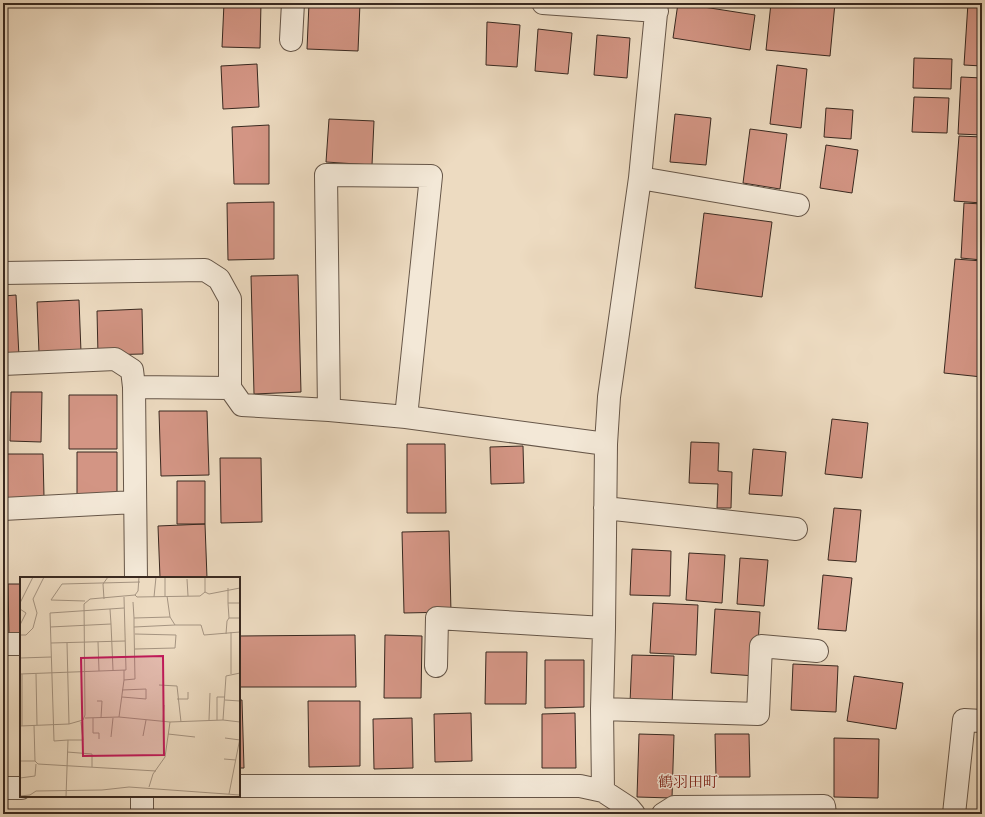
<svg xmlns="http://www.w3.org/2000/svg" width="985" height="817" viewBox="0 0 985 817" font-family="'Libre Bodoni','Noto Serif JP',serif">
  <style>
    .building { fill: #d39584; stroke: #392920 }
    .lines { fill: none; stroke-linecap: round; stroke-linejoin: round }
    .minor-casing { stroke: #665648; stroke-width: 24 }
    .minor { stroke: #f3e8d7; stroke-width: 22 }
    .labels { text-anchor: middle; stroke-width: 3; stroke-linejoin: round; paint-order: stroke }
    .quarter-label { font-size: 15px; fill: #7a1f14; stroke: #f3e8d7 }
    .inset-road { fill: none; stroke: #a59481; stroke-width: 1 }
    .view { fill: #c2185b; fill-opacity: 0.15; stroke: #c2185b; stroke-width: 2 }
    .inset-edge { fill: none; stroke: #392920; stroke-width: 2 }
  </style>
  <rect width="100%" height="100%" fill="#eddbc1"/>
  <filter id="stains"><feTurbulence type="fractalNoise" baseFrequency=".005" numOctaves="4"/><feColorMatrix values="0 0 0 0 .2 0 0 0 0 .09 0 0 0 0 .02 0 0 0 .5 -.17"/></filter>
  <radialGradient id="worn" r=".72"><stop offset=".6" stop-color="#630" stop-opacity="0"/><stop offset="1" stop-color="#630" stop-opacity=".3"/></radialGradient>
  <path class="building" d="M 224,3 L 261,3 L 260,48 L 222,47 Z
    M 309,3 L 360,3 L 358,51 L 307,49 Z
    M 678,3 L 755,15 L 750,50 L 673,38 Z
    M 771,3 L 835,3 L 830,56 L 766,50 Z
    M 968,3 L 982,3 L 982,66 L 964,65 Z
    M 487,22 L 520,25 L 517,67 L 486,65 Z
    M 538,29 L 572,33 L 568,74 L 535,71 Z
    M 597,35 L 630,38 L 627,78 L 594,75 Z
    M 914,58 L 952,59 L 951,89 L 913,88 Z
    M 257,64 L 259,107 L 223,109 L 221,66 Z
    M 777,65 L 807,69 L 801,128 L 770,124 Z
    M 961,77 L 982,78 L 982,135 L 958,134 Z
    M 914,97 L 949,98 L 947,133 L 912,132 Z
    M 826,108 L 853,110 L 851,139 L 824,137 Z
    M 675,114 L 711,118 L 706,165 L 670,162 Z
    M 329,119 L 374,121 L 372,165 L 326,162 Z
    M 269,125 L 269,184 L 234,184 L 232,127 Z
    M 750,129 L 787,134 L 780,189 L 743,183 Z
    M 959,136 L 982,137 L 982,203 L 954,201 Z
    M 826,145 L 858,150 L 852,193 L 820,188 Z
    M 274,202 L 274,259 L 228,260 L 227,203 Z
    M 964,203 L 982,204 L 982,260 L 961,258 Z
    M 704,213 L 772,222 L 762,297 L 695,288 Z
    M 955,259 L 982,261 L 982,377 L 944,373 Z
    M 298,275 L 301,392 L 254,394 L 251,276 Z
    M 16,295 L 19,357 L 3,357 L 3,296 Z
    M 79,300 L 81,352 L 39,353 L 37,302 Z
    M 142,309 L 143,354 L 98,355 L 97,311 Z
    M 11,392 L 42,392 L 41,442 L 10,441 Z
    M 69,395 L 117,395 L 117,449 L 69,449 Z
    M 159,411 L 207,411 L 209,475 L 161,476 Z
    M 832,419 L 868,423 L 862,478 L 825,474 Z
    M 691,442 L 719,443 L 718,471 L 732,472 L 731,508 L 717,508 L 718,484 L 689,483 Z
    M 407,444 L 445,444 L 446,513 L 407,513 Z
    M 523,446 L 524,483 L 491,484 L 490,447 Z
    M 753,449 L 786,452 L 782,496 L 749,494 Z
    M 77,452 L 117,452 L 117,495 L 77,495 Z
    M 3,454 L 43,454 L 44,497 L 3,498 Z
    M 220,458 L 261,458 L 262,522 L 221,523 Z
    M 177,481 L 205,481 L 205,524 L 177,524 Z
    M 834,508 L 861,510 L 856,562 L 828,560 Z
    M 205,524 L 207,578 L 160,578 L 158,526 Z
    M 449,531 L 451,612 L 404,613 L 402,532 Z
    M 632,549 L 671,551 L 670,596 L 630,595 Z
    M 689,553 L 725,555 L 722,603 L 686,600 Z
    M 740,558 L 768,560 L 764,606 L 737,604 Z
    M 823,575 L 852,578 L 846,631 L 818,629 Z
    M 8,584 L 21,584 L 21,637 L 9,637 Z
    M 653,603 L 698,605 L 696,655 L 650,653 Z
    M 715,609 L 760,612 L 756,676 L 711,673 Z
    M 355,635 L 356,687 L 239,687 L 239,636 Z
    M 385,635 L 422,636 L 421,698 L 384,698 Z
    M 486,652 L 527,652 L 526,704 L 485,704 Z
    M 632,655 L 674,656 L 672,705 L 630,703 Z
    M 545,660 L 584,660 L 584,707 L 545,708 Z
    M 793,664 L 838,666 L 836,712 L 791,710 Z
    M 854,676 L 903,683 L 896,729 L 847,721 Z
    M 239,700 L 242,700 L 244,768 L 239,768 Z
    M 308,701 L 360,701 L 360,766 L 309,767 Z
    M 471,713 L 472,761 L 435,762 L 434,714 Z
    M 575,713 L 576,768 L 542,768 L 542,714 Z
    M 412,718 L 413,768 L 374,769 L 373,719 Z
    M 639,734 L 674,735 L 672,798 L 637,797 Z
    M 715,734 L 749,734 L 750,777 L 716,777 Z
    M 834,738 L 879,739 L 878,798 L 834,797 Z"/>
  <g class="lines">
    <g class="minor-casing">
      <path id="minor" d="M 543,3 L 657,11
        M 291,40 L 293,3
        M 640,178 L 798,205
        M 3,273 L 205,270 L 219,279 L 230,299 L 230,388 L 134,387
        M 3,364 L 115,359 L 132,370 L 134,387 L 136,578
        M 230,388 L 242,405 L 329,410 L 406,417 L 606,444
        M 329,410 L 326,175 L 431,176 L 406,417
        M 605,508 L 796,529
        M 3,509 L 135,502
        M 3,644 L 21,644
        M 436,666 L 437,618 L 604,628
        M 602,709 L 758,714 L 761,646 L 817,651
        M 239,786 L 580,786 L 603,791 L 629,808 L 634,814
        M 3,788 L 21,788
        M 603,791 L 602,709 L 604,628 L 606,444 L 609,397 L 640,178 L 657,3
        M 142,796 L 142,814
        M 663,814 L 674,807 L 824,806 L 825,814
        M 954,814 L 964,720 L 982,721"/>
    </g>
    <use href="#minor" class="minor"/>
  </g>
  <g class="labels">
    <g class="quarter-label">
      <text x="688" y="787">鶴羽田町</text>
    </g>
  </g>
  <g transform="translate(20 577)">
    <rect width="220" height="220" fill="#eddbc1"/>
    <path class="inset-road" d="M 185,0 L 185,15M 167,2 L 168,19M 208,11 L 208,26 L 220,26M 115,18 L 117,20 L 180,19 L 185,15 L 189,17 L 220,11M 145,19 L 145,0M 147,19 L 150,40 L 155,48 L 181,48 L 184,58 L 220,55M 134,20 L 136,0M 84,22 L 83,7 L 88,0M 65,24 L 31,23 L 42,7 L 120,5M 113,25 L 114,41 L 150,40M 0,26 L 13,0M 208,26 L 209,41 L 220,41M 0,32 L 6,36 L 0,48M 90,32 L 91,47M 114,41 L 114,50 L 155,48M 30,50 L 91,47 L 93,93M 115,57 L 156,58 L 155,71 L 115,72M 206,57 L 207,44 L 209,41M 0,58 L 6,58 L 13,51 L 17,36 L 13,22 L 24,0M 78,65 L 79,94M 31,66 L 105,64M 47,66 L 49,147M 0,81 L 31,80M 104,93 L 104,103 L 115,102 L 114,50M 0,97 L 106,93 L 104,20M 2,97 L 2,149M 16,97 L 17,148M 211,97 L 211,55M 139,108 L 157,109 L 161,145M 102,120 L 126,122 L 126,112 L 102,113M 157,122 L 168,122 L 168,115M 205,123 L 220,124M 77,124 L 82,124 L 81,141M 99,140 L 104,103M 65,141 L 99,140 L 150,145 L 203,143 L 220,145M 73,141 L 73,156 L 79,156 L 79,162M 189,143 L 190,116M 197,143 L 197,120 L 205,120M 203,143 L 206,99 L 220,96M 143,145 L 144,128M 14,148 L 15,184 L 18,187 L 136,194M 0,149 L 49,147 L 63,143 L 65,138 L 64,27 L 70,22 L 115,18 L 118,14 L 119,0M 148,157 L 175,160M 123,159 L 126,143M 91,160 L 93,141M 205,161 L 220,163M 48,163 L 34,164 L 30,36 L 104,31M 47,175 L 72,177 L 72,190M 204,182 L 216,183M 0,184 L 15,184M 0,201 L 15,199 L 16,187M 129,210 L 133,197 L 145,180 L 150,145M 209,217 L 220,161M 0,219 L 10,218 L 16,214 L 82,213 L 109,210 L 220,218M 46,220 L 48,163 L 63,163 L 61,145"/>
    <path class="view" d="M 143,79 L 144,178 L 63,179 L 61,81 Z"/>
    <rect width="220" height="220" class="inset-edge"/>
  </g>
  <rect width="985" height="817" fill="none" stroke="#eddbc1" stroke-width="16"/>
  <rect x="4" y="4" width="977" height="809" fill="none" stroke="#392920" stroke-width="2"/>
  <rect x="8" y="8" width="969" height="801" fill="none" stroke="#392920"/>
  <rect width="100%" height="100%" filter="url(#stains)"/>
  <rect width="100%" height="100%" fill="url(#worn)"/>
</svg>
